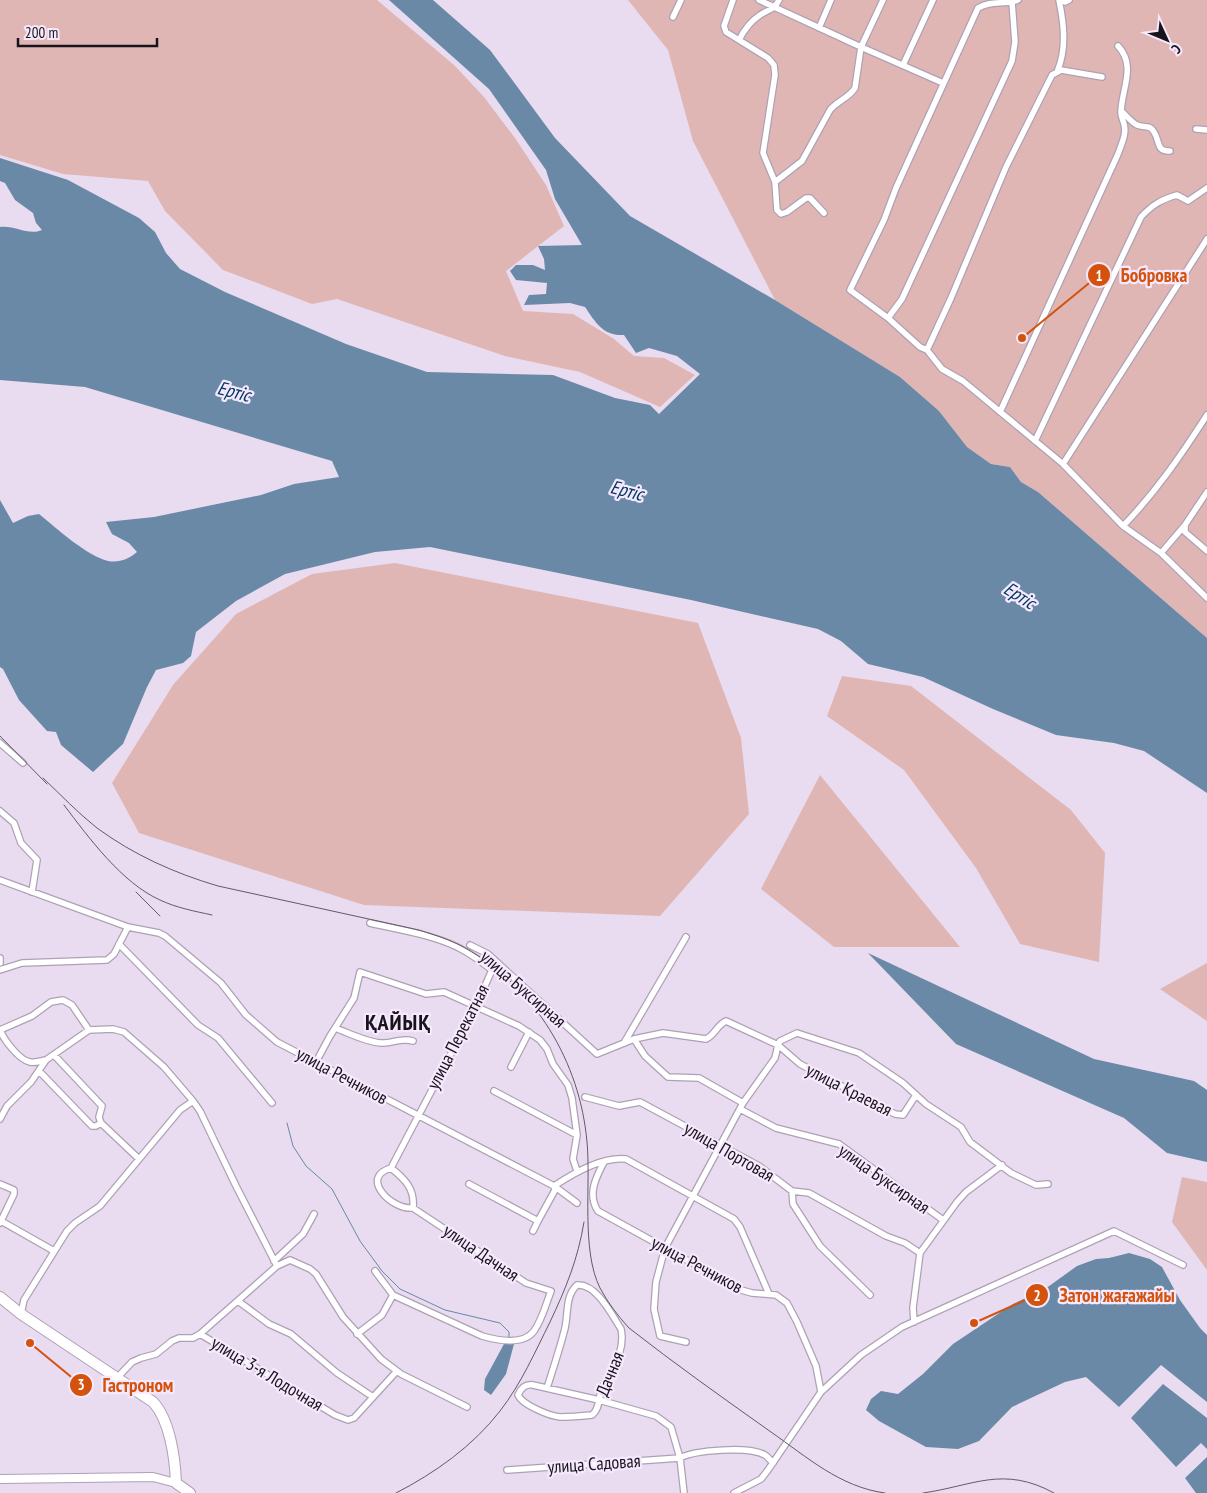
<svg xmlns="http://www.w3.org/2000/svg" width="1207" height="1493" viewBox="0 0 1207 1493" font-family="'PT Sans Narrow',sans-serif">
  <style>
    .green { fill: #dfb6b4 }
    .water { fill: #6989a7 }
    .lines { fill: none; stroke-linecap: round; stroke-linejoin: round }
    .stream { stroke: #6989a7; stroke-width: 1 }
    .street-casing { stroke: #aea1b5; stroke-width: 8 }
    .secondary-casing { stroke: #aea1b5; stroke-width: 10 }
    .highway-casing { stroke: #aea1b5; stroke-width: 12 }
    .street { stroke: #fff; stroke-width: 5.5 }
    .secondary { stroke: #fff; stroke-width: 8 }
    .highway { stroke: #fff; stroke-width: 10 }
    .rail { stroke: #625b67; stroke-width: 1 }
    .labels { text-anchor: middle; stroke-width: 4.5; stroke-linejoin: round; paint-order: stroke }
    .street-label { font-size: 18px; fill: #18141b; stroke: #f6e8fd }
    .water-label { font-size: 19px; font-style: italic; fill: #003961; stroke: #f6e8fd }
    .district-label { font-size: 22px; font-weight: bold; letter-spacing: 1px; fill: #18141b; stroke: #f6e8fd }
    .leader { fill: none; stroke: #d3520e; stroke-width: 2 }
    .callout-dot { fill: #d3520e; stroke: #f6e8fd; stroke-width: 2 }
    .mark-label { font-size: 15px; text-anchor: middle; font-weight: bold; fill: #fff }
    .callout-label { font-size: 19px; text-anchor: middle; font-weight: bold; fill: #d3520e; stroke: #f6e8fd; stroke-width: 4.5; stroke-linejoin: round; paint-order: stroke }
  </style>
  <rect width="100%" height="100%" fill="#e9dbf0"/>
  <path class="green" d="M 0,0 L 377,0 L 454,65 L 484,97 L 515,138 L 546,185 L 564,226 L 506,271 L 523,311 L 573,314 L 614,339 L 634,356 L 664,358 L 695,375 L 660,407 L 580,372 L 505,356 L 337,299 L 312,304 L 223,270 L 165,211 L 148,181 L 63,174 L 0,155 Z
    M 628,0 L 1207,0 L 1207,638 L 1038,492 L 1021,482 L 1010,467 L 991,464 L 967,447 L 939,411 L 900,377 L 775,300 L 693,141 L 668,50 Z
    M 395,563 L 698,623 L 741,738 L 749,814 L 660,916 L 364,905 L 139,833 L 112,783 L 173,685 L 236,614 L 312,574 Z
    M 842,676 L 911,686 L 1071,810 L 1105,853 L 1099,962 L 1020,944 L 976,868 L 904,770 L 827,716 Z
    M 820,775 L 960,947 L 834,947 L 761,889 Z
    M 1207,963 L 1207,1021 L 1160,989 Z
    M 1182,1177 L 1207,1182 L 1207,1270 L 1172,1222 Z"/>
  <path class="water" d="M 389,0 L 433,0 L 490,50 L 555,138 L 630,216 L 775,300 L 900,377 L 939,411 L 967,447 L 991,464 L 1010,467 L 1021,482 L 1038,492 L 1207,638 L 1207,793 L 1144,751 L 1114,743 L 1056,735 L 993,709 L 923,677 L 868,664 L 841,641 L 818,629 L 691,600 L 430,547 L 375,552 L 285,574 L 236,601 L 196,632 L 191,656 L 183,663 L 156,670 L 147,687 L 123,744 L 93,772 L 61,745 L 56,732 L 47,731 L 19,700 L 3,669 L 0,667 L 0,500 L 13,523 L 28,516 L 39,514 C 56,528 87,556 108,561 C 119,563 129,559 137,552 L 129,543 L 112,534 L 106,522 L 154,517 L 261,495 L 294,484 L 339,477 L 332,461 L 85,387 L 0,380 L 0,227 C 15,225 28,236 42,230 L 36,223 L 33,213 L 15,200 L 5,183 L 0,181 L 0,158 L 68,180 L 139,218 L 155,232 L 166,253 L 180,269 L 225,292 L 346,344 L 427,372 L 553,375 L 615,398 L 650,405 L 659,414 L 700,374 L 677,356 L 649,348 L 636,353 L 624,335 C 603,336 596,323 585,307 L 570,303 L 524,305 L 529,295 L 546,294 L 547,283 L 516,280 L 510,271 L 516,265 L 533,265 L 545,270 L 544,259 L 538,246 L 582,245 L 555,199 L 546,170 L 489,89 Z
    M 868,953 L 1094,1059 L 1194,1081 L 1207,1090 L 1207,1162 L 1167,1153 L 1124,1118 L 956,1044 Z
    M 1129,1253 L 1150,1259 L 1162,1267 L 1180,1300 L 1200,1328 L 1207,1335 L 1207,1402 L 1161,1365 L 1119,1407 L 1086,1377 L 1065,1382 L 1012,1407 L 979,1441 L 958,1449 L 926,1447 L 879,1421 L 866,1410 L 871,1399 L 881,1391 L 898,1394 L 923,1374 L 953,1344 L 1013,1304 L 1045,1289 L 1077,1266 L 1096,1259 L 1109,1258 Z
    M 504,1344 L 514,1344 L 506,1374 L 491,1395 L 484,1390 L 485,1379 Z
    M 1163,1384 L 1207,1418 L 1207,1449 L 1201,1443 L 1176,1467 L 1131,1418 Z
    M 1207,1457 L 1207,1493 L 1196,1493 L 1185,1478 Z"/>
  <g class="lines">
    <path class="stream" d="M 287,1123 L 293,1146 L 306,1166 L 332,1189 L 360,1241 L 382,1271 L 400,1289 L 445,1310 L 500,1323 L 509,1332 L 509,1339"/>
    <g class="street-casing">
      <path id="street" d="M 733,0 L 724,26 L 726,32 L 768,58 L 774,65 L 775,75 L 763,153 L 775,182 L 777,210 L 781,214 L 787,212 L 806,198 L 810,198 L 824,213
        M 759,0 L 861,47 L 943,83
        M 1018,0 C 1003,5 992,0 978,8 L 896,188 L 884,220 L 850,290 L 888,318 L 920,347 L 927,350 L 942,369 L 963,381 L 1063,464
        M 1061,0 L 1065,2 L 1069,0
        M 673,17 L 681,0
        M 819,28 L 831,0
        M 739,40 C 744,30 751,21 760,15 C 769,9 774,10 779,0
        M 903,65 L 933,0
        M 1057,72 C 1067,49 1064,24 1059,0
        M 1121,111 C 1126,115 1131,122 1137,125 C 1143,128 1150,124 1154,132 C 1160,141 1156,152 1170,151
        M 1196,129 L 1207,130
        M 775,182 L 802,161 L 830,110 C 837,101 849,98 855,88 L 861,47 L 883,0
        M 1207,239 L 1063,464 L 1123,526 L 1161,553 L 1207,598
        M 888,318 L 902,299 L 1012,61 L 1015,42 L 1012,2
        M 927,350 L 951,298 L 1006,167 L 1052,75 L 1061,70 L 1102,77
        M 1000,412 L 1118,154 C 1121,145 1127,134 1124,124 C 1123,120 1121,117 1121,113 C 1121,90 1137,66 1118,46
        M 1035,441 L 1141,217 C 1152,205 1162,199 1177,195 L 1188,201 L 1207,188
        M 1185,525 L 1185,532 L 1207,551
        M 1123,526 C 1156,492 1182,454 1207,415
        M 1161,553 L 1185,525 L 1207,492
        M 0,743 L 23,763
        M 0,811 L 14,823 L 21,843 L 37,860 L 32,892
        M 0,880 L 128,927 L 159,933 L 165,936 L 221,983 L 246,1015 L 277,1042 L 554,1186 C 572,1174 603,1156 626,1159 L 734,1219 L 740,1227 L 769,1294
        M 370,923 C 399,930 437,935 463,950 C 474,956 483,963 492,970 L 476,1006 L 391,1168
        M 119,944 L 198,1025 L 218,1038 L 272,1103
        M 470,945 L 488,954 L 597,1054 L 634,1039 L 663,1033 L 706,1039 C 715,1035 717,1025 726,1021 L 778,1045 L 780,1041 L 797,1033 L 859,1053 L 903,1083 L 926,1104 L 961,1127 L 970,1142 L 1011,1173 L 1036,1185 L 1048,1184
        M 0,958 L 0,963
        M 0,970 L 22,963 L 107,960 L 114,954 L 128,927
        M 335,1028 C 349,1033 366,1042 381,1043 C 393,1044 400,1037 413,1041
        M 0,1030 L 32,1016 L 51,1002 L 63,1000 L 72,1005 L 89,1030 L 113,1029 L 124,1032 L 164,1067 L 193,1101 L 200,1111 L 236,1186 L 277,1266 L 290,1260 L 310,1269 L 316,1274 L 343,1317 L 381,1359 L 401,1374 L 467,1407
        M 0,1030 C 4,1040 19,1060 30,1062 C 35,1063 41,1061 46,1060
        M 634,1039 L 645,1056 L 668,1077 L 699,1078 L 743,1103
        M 624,1043 L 686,937
        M 778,1045 L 800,1064 L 895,1114 L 903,1115 L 916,1095
        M 54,1055 L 102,1106 L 99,1117 L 101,1123 L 139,1159
        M 316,1062 L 330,1036 L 354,998 L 360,972 L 426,994 L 444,992 L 519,1026 L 540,1040 L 547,1049 L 553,1064 L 568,1085 L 572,1098 L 577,1135 L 573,1159 L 577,1171
        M 511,1067 L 529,1032
        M 39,1071 L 92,1126 L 96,1126 L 101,1123
        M 494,1091 L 577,1135
        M 585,1097 L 619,1106 L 640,1102 L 759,1166 L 792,1191 L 809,1193 L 886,1236 L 905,1243 L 920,1253
        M 740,1109 L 776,1128 L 839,1144 L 943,1220
        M 0,1119 L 7,1106 L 31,1082 L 46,1060 L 89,1030
        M 604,1162 C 596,1177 587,1195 598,1211 L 741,1290 L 752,1293 L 776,1295 L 787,1303 L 797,1322 L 816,1366 L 821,1392
        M 391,1168 C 405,1179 415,1189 413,1208 C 391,1210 359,1177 391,1168 Z
        M 0,1184 L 14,1190 L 14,1194 L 0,1223
        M 469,1184 L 538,1221 L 555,1190 L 554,1186 L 577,1203
        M 792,1191 L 793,1204 L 820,1246 L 870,1295
        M 1,1221 L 54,1251
        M 533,1231 L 538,1221
        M 274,1261 L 303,1234 L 314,1214
        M 375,1271 L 393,1295 L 482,1336 C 496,1340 523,1346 534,1331 C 542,1320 546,1304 551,1291 L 526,1283 L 413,1208
        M 238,1301 L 269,1324 L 291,1334 L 337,1373 L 373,1397
        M 21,1314 L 24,1300 L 67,1231 L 75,1223 L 100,1206 L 180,1110 L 193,1101
        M 914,1322 L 913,1308 L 920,1253 L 957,1202 L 966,1192 L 1002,1165
        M 200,1334 L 335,1415 L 348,1420 L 354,1418 L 396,1372
        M 357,1334 L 382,1315 L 393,1295
        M 686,1342 L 660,1336 L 654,1309 L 656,1282 L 665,1248 L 743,1103 L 775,1058 L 778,1045
        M 117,1378 L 132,1362 L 141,1358 L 156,1354 L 172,1341 L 179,1338 L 193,1338 L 200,1334 L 277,1266
        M 547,1388 C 553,1369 559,1351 564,1332 C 569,1317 564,1297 577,1285 C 596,1283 612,1315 621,1329 C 626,1352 611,1369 602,1389 C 598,1398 600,1409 592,1415 C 582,1416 571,1417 560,1417 C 550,1416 522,1405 518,1395 C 521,1388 525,1384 533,1385 L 599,1400 L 656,1416 L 671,1427 L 680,1458 L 684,1493
        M 507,1470 L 680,1458 C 695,1450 749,1446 765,1455 C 768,1457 771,1461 773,1463
        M 734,1493 L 761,1479 L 768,1470 L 821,1392 L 861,1355 L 902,1327 L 1114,1231 L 1183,1265"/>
    </g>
    <g class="secondary-casing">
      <path id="secondary" d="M 0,1479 L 153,1477 L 176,1483"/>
    </g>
    <g class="highway-casing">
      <path id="highway" d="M 0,1297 L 21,1314 L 153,1402 C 170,1420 175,1458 176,1483 L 190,1493"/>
    </g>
    <use href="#street" class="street"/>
    <use href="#secondary" class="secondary"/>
    <use href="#highway" class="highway"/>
    <path class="rail" d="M 0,736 L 47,784
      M 43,778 C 61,795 78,813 97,828 C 134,855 174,873 218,886 L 419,930 C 435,935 451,940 465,948 C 535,987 580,1062 587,1142 C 591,1184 581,1250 600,1288 C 608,1303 618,1316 629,1328 C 675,1364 723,1398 771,1432 C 807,1457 840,1487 885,1493
      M 64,805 C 89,838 122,883 160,900 C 177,908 194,911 212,915
      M 136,892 L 160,916
      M 396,1493 C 435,1473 473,1446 500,1411 C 521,1384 535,1352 550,1322 C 566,1288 578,1259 584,1222
      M 923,1493 C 973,1486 1003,1465 1054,1493"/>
  </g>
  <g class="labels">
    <g class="street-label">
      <text transform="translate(523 989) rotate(41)" y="6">улица Буксирная</text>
      <text transform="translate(458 1037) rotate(-63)" y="6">улица Перекатная</text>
      <text transform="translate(342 1076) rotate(28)" y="6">улица Речников</text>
      <text transform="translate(849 1090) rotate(27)" y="6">улица Краевая</text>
      <text transform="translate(729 1152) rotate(30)" y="6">улица Портовая</text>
      <text transform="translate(884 1179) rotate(35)" y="6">улица Буксирная</text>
      <text transform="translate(481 1253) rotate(34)" y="6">улица Дачная</text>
      <text transform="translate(697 1265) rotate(28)" y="6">улица Речников</text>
      <text transform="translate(267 1374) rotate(31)" y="6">улица 3-я Лодочная</text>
      <text transform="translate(610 1374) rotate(-68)" y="6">Дачная</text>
      <text transform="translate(594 1464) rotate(-4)" y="6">улица Садовая</text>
    </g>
    <g class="water-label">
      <text transform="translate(234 391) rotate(14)" y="7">Ертіс</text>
      <text transform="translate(627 490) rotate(14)" y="7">Ертіс</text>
      <text transform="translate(1020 595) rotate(32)" y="7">Ертіс</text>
    </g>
    <g class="district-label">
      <text x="398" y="1030">ҚАЙЫҚ</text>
    </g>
  </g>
  <path class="leader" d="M1022 338L1099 275M974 1323L1037 1295M30 1343L81 1385"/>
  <g class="callout-dot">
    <circle cx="1022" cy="338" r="5"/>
    <circle cx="974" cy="1323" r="5"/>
    <circle cx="30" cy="1343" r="5"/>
    <circle cx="1099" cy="275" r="12"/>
    <circle cx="1037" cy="1295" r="12"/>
    <circle cx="81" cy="1385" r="12"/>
  </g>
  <g class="mark-label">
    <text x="1099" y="281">1</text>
    <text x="1037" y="1301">2</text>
    <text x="81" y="1390">3</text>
  </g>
  <g class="callout-label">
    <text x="1154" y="282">Бобровка</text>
    <text x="1117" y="1302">Затон жағажайы</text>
    <text x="138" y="1392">Гастроном</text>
  </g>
  <g transform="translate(1167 40) rotate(134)" stroke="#f6e8fd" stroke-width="4" paint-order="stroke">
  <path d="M0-4L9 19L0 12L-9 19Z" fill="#18141b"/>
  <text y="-8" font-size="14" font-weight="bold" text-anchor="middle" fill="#18141b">С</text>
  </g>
  <path d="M18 38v8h139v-8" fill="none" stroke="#18141b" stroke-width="2.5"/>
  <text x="25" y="38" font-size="15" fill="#18141b" stroke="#f6e8fd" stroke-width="4" paint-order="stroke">200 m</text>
</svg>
